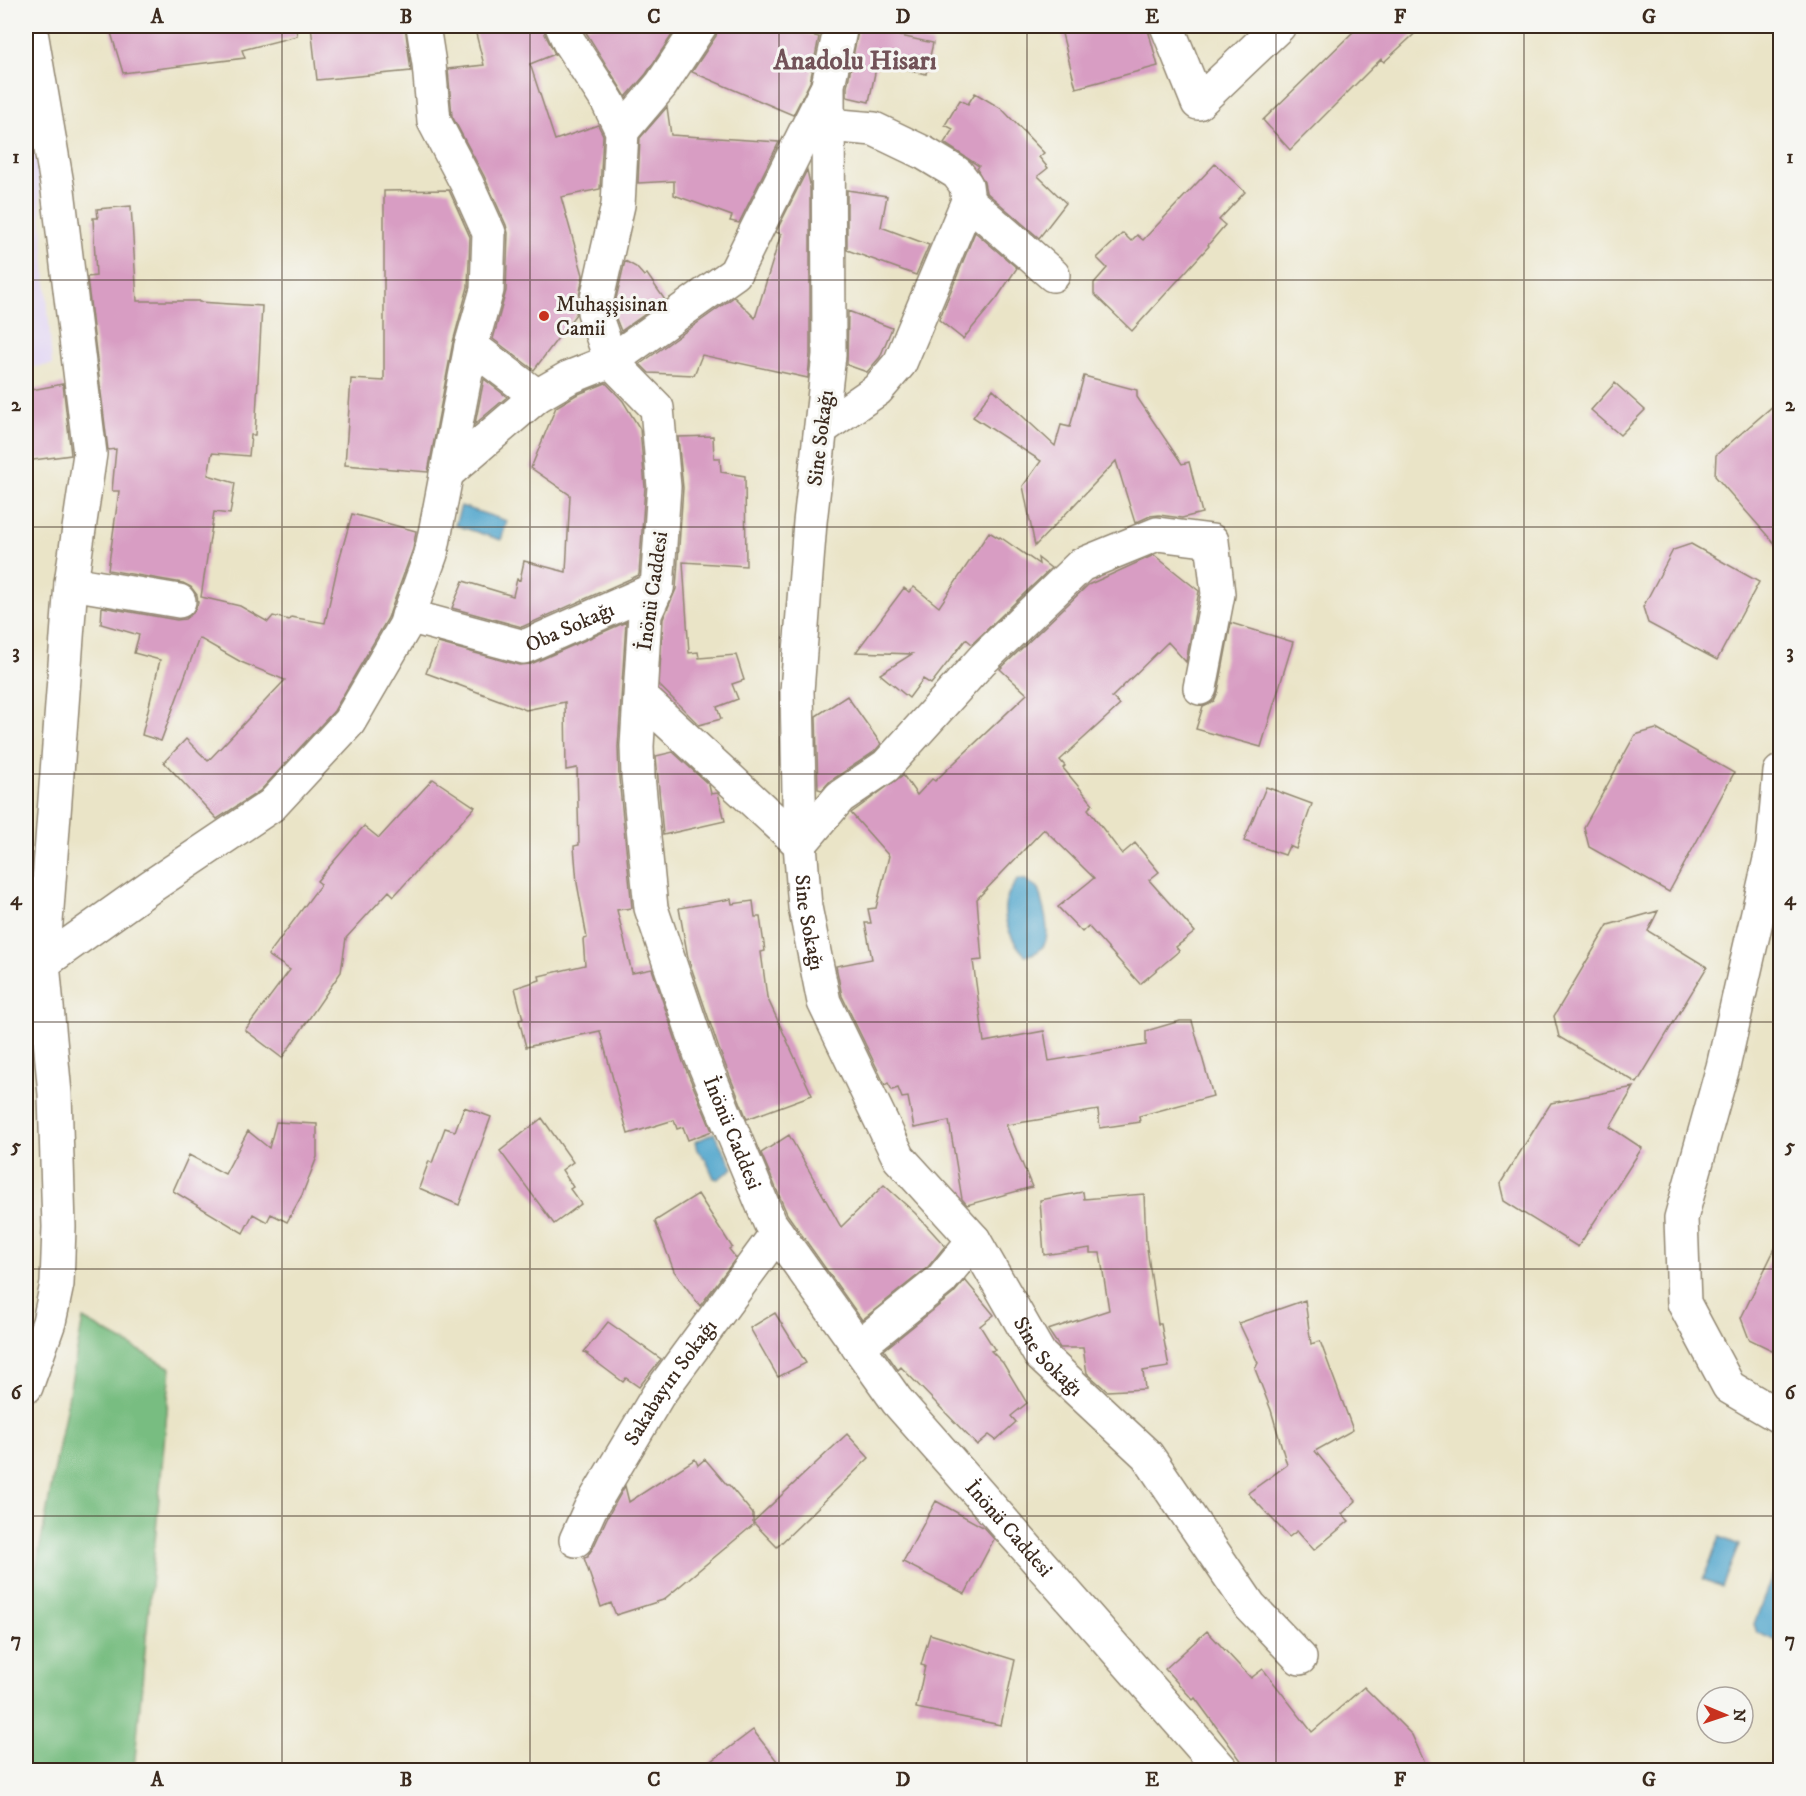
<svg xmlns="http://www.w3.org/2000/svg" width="1806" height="1796" viewBox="0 0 1806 1796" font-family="'IM FELL DW Pica',serif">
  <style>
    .built { fill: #e1d4f4 }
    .forest { fill: #78bd81; stroke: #5a7450; stroke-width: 1.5 }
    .water { fill: #50a5cc; stroke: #466875; stroke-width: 1.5 }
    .building { fill: #d89dc3 }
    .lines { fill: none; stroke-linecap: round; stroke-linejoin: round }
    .minor-casing { stroke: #928772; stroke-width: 36 }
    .minor { stroke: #fff; stroke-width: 33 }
    .grid { fill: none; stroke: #3b2a1e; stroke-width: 1.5; stroke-opacity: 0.55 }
    .poi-dot { fill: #c8321e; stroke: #f6f6f2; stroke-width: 2 }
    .labels { text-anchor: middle; stroke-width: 6; stroke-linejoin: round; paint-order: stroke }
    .poi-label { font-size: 21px; fill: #3b2a1e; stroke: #f6f6f2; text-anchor: start }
    .street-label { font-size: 21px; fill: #3b2a1e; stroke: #f6f6f2 }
    .district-label { font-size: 27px; font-weight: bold; fill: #725258; stroke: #f6f6f2 }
    .neatline { fill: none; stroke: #3b2a1e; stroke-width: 2 }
    .grid-label { font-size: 20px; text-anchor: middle; font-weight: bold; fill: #3b2a1e }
  </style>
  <rect width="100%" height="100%" fill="#f6f6f2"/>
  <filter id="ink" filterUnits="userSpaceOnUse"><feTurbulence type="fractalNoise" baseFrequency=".0167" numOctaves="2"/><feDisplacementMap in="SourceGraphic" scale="12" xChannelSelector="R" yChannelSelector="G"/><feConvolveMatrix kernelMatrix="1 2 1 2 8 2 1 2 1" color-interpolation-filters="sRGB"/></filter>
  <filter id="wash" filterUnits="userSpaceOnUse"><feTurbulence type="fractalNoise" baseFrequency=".008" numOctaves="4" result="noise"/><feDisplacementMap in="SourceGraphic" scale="24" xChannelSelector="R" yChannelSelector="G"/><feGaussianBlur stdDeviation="1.35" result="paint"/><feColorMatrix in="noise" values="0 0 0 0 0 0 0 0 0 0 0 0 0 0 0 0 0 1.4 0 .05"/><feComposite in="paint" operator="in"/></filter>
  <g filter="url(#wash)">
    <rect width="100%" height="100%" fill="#eae4c7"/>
    <path class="built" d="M 26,94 L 38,167 L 52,365 L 26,368 Z"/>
    <path class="forest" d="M 83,1319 L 171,1368 L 134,1770 L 26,1770 L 26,1621 Z"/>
    <path class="water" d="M 461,506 L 507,521 L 501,540 L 455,525 Z
      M 1018,879 L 1027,880 C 1030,883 1035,886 1038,890 C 1040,893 1041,899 1042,903 C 1048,924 1054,953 1025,955 C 1012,942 1001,919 1006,901 C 1007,893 1014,886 1018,879 Z
      M 714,1133 L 733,1168 L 718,1179 L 714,1178 L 706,1160 L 697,1150 L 695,1142 Z
      M 1720,1537 L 1739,1545 L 1722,1587 L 1703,1579 Z
      M 1780,1556 L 1780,1642 L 1757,1633 L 1754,1624 Z"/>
    <g id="blocks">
      <path class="building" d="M 109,26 L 296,26 L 297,36 L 242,50 L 245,58 L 123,73 Z
        M 311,26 L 405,26 L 411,71 L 317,80 Z
        M 474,26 L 544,26 L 545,34 L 555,54 L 530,64 L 555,140 L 598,125 L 603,135 L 600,189 L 561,197 L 583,275 L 576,314 L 534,370 L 493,339 L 506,291 L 508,233 L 506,225 L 484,176 L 452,116 L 448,69 L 484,65 Z
        M 582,26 L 678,26 L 646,74 L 626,97 Z
        M 718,26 L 776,26 L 819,37 L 810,82 L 793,115 L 692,72 L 716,36 Z
        M 859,26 L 893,26 L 891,34 L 933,43 L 926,74 L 877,63 L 869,102 L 847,97 L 847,87 Z
        M 1060,26 L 1147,26 L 1158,66 L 1076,88 Z
        M 1349,26 L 1423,26 L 1384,62 L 1381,59 L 1290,150 L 1263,120 L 1354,31 Z
        M 975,93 L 1002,109 L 1044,153 L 1039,157 L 1048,168 L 1038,176 L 1066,203 L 1039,238 L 986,192 L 984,182 L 977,169 L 979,166 L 944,143 L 953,129 L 945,125 L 960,100 L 968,104 Z
        M 667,107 L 671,135 L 779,142 L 739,223 L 730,221 L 732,216 L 674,195 L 674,181 L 638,183 L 640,138 Z
        M 1215,164 L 1245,192 L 1219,220 L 1225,225 L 1208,245 L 1209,246 L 1132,331 L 1094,294 L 1094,283 L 1107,268 L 1097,258 L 1123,233 L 1131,241 L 1137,235 L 1143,240 Z
        M 807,170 L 810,184 L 810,354 L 808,378 L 702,355 L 694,375 L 649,373 L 640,364 L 734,297 L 755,318 L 781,234 L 776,232 Z
        M 449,190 L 470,237 L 468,287 L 453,342 L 428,472 L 345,465 L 351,379 L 384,381 L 384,191 Z
        M 847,190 L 887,196 L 881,227 L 929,245 L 916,275 L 847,250 Z
        M 131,206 L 137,301 L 199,301 L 199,302 L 262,306 L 255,435 L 251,435 L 249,456 L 212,453 L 208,475 L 235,483 L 230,514 L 214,512 L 201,597 L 240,606 L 268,622 L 273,616 L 289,620 L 291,617 L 325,623 L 338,564 L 352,514 L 416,531 L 413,549 L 388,618 L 334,711 L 260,791 L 217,819 L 164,762 L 186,739 L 208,761 L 285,680 L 241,662 L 199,638 L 161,741 L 142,735 L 160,660 L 134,653 L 139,635 L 101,624 L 102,607 L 177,620 L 185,619 L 193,613 L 198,603 L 197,595 L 191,587 L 183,583 L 108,570 L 119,491 L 112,491 L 116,449 L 108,450 L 87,277 L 96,276 L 93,218 L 98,218 L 97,209 Z
        M 975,232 L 1017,268 L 997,298 L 963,339 L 939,320 Z
        M 625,261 L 636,267 L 644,276 L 647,274 L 665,300 L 621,331 L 613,311 Z
        M 848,311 L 892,328 L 880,357 L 867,372 L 847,365 Z
        M 1084,376 L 1137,390 L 1137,397 L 1182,464 L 1189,462 L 1202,513 L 1182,518 L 1159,515 L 1150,516 L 1135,523 L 1116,461 L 1035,546 L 1023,486 L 1041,461 L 973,417 L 993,389 L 1055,446 L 1061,425 L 1070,427 Z
        M 484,379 L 507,397 L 475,424 Z
        M 606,383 L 623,401 L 640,429 L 645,487 L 639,575 L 522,627 L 452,608 L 463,581 L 513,596 L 517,579 L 520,580 L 524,561 L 566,572 L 570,495 L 531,468 L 556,407 L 576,395 Z
        M 1615,383 L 1645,410 L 1620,435 L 1591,410 Z
        M 63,384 L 71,455 L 26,461 L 26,391 Z
        M 1780,400 L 1780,550 L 1715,476 L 1716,455 Z
        M 713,436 L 714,458 L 720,458 L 721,472 L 745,476 L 746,566 L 683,562 L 689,653 L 698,652 L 699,658 L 736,655 L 744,680 L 732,684 L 738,699 L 717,707 L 721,719 L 699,725 L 659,685 L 663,619 L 676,589 L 683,488 L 678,437 Z
        M 989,532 L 999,538 L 1000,537 L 1039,564 L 1038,558 L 1051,568 L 972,644 L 966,639 L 931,684 L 923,679 L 909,698 L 880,674 L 912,654 L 856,652 L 904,588 L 909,592 L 914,587 L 939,607 Z
        M 1691,544 L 1759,582 L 1717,660 L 1648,623 L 1643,607 L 1673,550 Z
        M 1154,555 L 1199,591 L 1186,662 L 1168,642 L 1112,697 L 1120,705 L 1060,760 L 1065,766 L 1063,768 L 1093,804 L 1088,809 L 1122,854 L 1135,843 L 1159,872 L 1149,880 L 1195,932 L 1176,947 L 1179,951 L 1140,984 L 1088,926 L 1082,932 L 1058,907 L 1094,878 L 1044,829 L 977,899 L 982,960 L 973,961 L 984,1042 L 1044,1031 L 1049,1061 L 1146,1045 L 1146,1031 L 1180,1021 L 1192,1021 L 1213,1096 L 1139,1116 L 1140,1122 L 1100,1128 L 1098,1110 L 1006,1125 L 1032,1187 L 967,1205 L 962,1199 L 949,1121 L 914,1128 L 908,1097 L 902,1098 L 898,1088 L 892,1090 L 888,1083 L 885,1085 L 842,996 L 836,966 L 872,959 L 865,923 L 871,923 L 868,909 L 876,908 L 889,856 L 851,813 L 903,775 L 917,795 L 932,779 L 935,781 L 1027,694 L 1000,669 L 1088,585 Z
        M 626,622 L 618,747 L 619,778 L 632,908 L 617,910 L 632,973 L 652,969 L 683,1062 L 712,1131 L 688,1140 L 683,1127 L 677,1129 L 674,1120 L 628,1134 L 600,1031 L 526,1047 L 519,1020 L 523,1019 L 515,988 L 540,980 L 539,976 L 585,965 L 583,939 L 587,938 L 577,883 L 574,846 L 579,845 L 577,768 L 566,770 L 565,702 L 526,710 L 426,673 L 438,643 L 519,665 L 531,664 Z
        M 1231,623 L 1293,642 L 1261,747 L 1196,729 L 1203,706 L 1214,701 L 1218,692 Z
        M 847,696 L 881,744 L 874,752 L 830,781 L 822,790 L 818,789 L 816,716 Z
        M 1656,729 L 1734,773 L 1669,892 L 1589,847 L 1584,827 L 1635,735 Z
        M 673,752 L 709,785 L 711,794 L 718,793 L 725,821 L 663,835 L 656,756 Z
        M 433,779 L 475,807 L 394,896 L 389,891 L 346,938 L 341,972 L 282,1058 L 245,1030 L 290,970 L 268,955 L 321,884 L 317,881 L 364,826 L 379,838 Z
        M 1266,787 L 1312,804 L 1296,849 L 1289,846 L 1285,855 L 1244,841 Z
        M 731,899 L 732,904 L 753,901 L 755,917 L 760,917 L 765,951 L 761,952 L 767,997 L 812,1095 L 747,1119 L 719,1049 L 688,958 L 679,908 Z
        M 1658,911 L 1648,931 L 1707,967 L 1637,1083 L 1559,1037 L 1554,1016 L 1608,925 Z
        M 1634,1087 L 1610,1127 L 1642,1148 L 1578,1247 L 1504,1201 L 1500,1184 L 1551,1103 Z
        M 464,1107 L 491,1117 L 459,1205 L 419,1188 L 429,1161 L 432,1163 L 445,1128 L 455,1131 Z
        M 542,1118 L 573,1162 L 562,1170 L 573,1187 L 570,1189 L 581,1204 L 554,1224 L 500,1151 Z
        M 276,1122 L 317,1124 L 317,1157 L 302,1195 L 287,1222 L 271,1214 L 267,1222 L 253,1214 L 243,1233 L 173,1191 L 189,1155 L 225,1174 L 248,1131 L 269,1148 Z
        M 789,1135 L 841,1227 L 884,1185 L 915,1213 L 945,1246 L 928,1267 L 862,1320 L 787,1214 L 761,1153 Z
        M 1083,1192 L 1084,1199 L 1144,1194 L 1146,1241 L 1158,1324 L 1161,1324 L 1169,1367 L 1143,1371 L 1145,1389 L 1107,1391 L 1087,1373 L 1083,1348 L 1060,1348 L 1048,1330 L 1109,1310 L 1100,1253 L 1090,1253 L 1090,1248 L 1044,1255 L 1040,1200 Z
        M 698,1194 L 732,1247 L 729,1249 L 736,1258 L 700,1306 L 674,1271 L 655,1221 Z
        M 1780,1238 L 1780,1354 L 1749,1339 L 1741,1318 Z
        M 965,1280 L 994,1315 L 980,1326 L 995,1350 L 991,1351 L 1003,1363 L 1027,1403 L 1011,1416 L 1016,1422 L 996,1440 L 989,1435 L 977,1445 L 901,1367 L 898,1370 L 884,1350 L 953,1294 Z
        M 1305,1300 L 1311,1344 L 1320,1341 L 1353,1430 L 1315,1451 L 1356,1501 L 1342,1514 L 1349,1521 L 1314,1550 L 1297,1531 L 1289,1537 L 1248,1493 L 1287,1465 L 1271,1410 L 1255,1369 L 1258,1363 L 1239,1323 Z
        M 775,1313 L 806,1363 L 778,1377 L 750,1328 Z
        M 608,1322 L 661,1359 L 639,1387 L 626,1378 L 623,1382 L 587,1355 L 588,1354 L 584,1352 Z
        M 847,1434 L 869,1458 L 777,1547 L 753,1522 Z
        M 695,1459 L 698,1465 L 705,1459 L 727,1485 L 729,1485 L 753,1514 L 753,1525 L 663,1600 L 616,1615 L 611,1603 L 601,1607 L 584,1558 L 588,1557 L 588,1555 L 593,1548 L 607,1518 L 625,1486 L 629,1502 Z
        M 936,1501 L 983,1527 L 994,1539 L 965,1594 L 903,1562 Z
        M 1207,1631 L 1251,1678 L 1263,1669 L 1312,1732 L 1364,1687 L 1412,1735 L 1428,1770 L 1248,1770 L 1195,1698 L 1193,1700 L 1165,1669 Z
        M 930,1634 L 1015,1660 L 1001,1725 L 916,1708 L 925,1666 L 921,1665 Z
        M 753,1730 L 784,1770 L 700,1770 Z"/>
    </g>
  </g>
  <g filter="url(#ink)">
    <use href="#blocks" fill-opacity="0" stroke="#928772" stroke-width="1.5"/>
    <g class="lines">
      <g class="minor-casing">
        <g id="minor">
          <path id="s1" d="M 562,26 L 569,42 L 608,102 L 622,131 L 618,205 L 594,312 L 611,361 L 657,408 L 664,487 L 657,588 L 645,614 L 637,746 L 638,776 L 651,908 L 701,1056 L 770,1223 L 897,1401 L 1222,1770"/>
          <path id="s2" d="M 841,26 L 828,85 L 829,355 L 810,522 L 797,691 L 800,844 L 805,907 L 824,1002 L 899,1158 L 974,1240 L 1040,1355 L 1147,1455 L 1250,1606 L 1300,1658"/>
          <path d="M 1167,26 L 1198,103 L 1279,26"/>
          <path d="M 622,131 L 661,85 L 700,26"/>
          <path d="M 968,201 L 1053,275"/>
          <path d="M 471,346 L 537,396"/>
          <path d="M 821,429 L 877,390 L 900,363 L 968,201 L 966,185 L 957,173 L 924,153 L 874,129 L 828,125"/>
          <path d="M 446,474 L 537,396 L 568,378 L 611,361 L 735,273 L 825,92"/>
          <path d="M 71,583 L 179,601"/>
          <path id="s3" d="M 408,616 L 524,647 L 657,588"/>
          <path d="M 641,697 L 800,844 L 840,797 L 886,766 L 982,660 L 1081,565 L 1157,534 L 1212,541 L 1218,594 L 1200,688"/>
          <path d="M 1780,772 L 1773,846 L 1723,1067 L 1681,1218 L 1684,1303 L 1729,1387 L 1780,1417"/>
          <path d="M 43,963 L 150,887 L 272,805 L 349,722 L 405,626 L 431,554 L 471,346 L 487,290 L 489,233 L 467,184 L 434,121 L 429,64 L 423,26"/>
          <path d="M 858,1347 L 941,1280 L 974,1240"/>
          <path d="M 26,1387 L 49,1322 L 57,1284 L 59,1227 L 55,1094 L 43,963 L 71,583 L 90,454 L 58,190 L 30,26"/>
          <path id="s4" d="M 576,1540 L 590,1509 L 658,1395 L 777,1233"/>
        </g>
      </g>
      <use href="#minor" class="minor"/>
    </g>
  </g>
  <path class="grid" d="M 282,26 L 282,1770M 530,26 L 530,1770M 779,26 L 779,1770M 1027,26 L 1027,1770M 1276,26 L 1276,1770M 1524,26 L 1524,1770M 26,280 L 1780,280M 26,527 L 1780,527M 26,774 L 1780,774M 26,1022 L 1780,1022M 26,1269 L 1780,1269M 26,1516 L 1780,1516"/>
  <circle class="poi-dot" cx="544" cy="316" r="6"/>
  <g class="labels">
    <g class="poi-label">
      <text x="556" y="311">Muhaşşisinan<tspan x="556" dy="24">Camii</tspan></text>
    </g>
    <g class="street-label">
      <text transform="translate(820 438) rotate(-83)" y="7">Sine Sokağı</text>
      <text transform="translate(652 591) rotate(-82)" y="7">İnönü Caddesi</text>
      <text dy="7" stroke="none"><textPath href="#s3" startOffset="170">Oba Sokağı</textPath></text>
      <text dy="7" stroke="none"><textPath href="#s2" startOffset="900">Sine Sokağı</textPath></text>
      <text dy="7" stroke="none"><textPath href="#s1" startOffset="1166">İnönü Caddesi</textPath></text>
      <text dy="7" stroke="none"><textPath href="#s2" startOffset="1404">Sine Sokağı</textPath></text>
      <text dy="7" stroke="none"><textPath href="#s4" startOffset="184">Sakabayırı Sokağı</textPath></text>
      <text dy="7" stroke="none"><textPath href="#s1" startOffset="1652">İnönü Caddesi</textPath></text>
    </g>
    <g class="district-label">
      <text x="855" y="69">Anadolu Hisarı</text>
    </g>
  </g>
  <rect width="1806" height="1796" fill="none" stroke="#f6f6f2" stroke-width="66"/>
  <g transform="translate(1725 1715) rotate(92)"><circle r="28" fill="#f6f6f2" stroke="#aba49d" stroke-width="1.5"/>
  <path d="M0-4.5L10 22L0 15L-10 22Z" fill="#c8321e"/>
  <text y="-9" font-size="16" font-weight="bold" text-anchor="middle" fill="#3b2a1e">N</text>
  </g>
  <rect x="33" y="33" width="1740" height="1730" class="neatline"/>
  <g class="grid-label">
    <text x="157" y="23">A</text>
    <text x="406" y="23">B</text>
    <text x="654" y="23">C</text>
    <text x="903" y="23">D</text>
    <text x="1152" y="23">E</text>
    <text x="1400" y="23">F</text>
    <text x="1649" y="23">G</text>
    <text x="16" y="163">1</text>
    <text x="1790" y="163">1</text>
    <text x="16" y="411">2</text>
    <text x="1790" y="411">2</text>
    <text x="16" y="658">3</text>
    <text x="1790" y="658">3</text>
    <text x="16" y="905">4</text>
    <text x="1790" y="905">4</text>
    <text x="16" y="1152">5</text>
    <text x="1790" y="1152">5</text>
    <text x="16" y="1399">6</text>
    <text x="1790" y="1399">6</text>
    <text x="16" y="1646">7</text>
    <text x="1790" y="1646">7</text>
    <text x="157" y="1786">A</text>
    <text x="406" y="1786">B</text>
    <text x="654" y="1786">C</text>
    <text x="903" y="1786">D</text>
    <text x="1152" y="1786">E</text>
    <text x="1400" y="1786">F</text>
    <text x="1649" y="1786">G</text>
  </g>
</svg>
